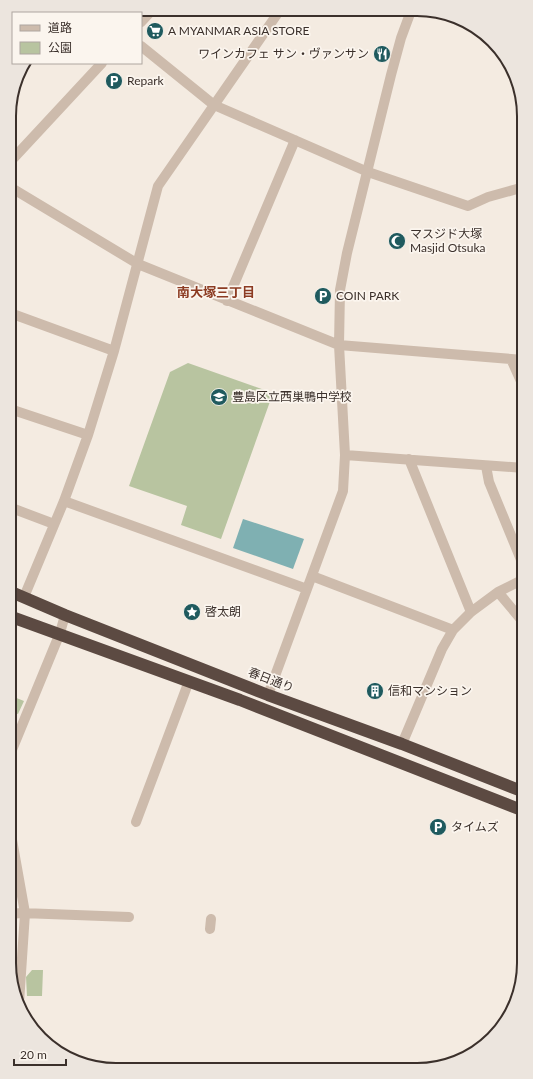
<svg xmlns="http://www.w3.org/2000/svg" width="533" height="1079" viewBox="0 0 533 1079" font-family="Lato,'Noto Sans JP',sans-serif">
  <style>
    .green { fill: #b8c4a0 }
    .water { fill: #7fb0b2 }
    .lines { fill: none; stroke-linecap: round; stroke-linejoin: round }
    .minor { stroke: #cdbbac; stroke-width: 10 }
    .highway { stroke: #5c4a42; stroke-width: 12 }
    .labels { text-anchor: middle; stroke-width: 3.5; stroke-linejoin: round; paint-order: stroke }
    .poi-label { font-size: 12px; fill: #3b302b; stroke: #fbf5ee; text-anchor: start }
    .street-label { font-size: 12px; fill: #3b302b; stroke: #fbf5ee }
    .neighbourhood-label { font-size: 13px; font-weight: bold; fill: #8c3b22; stroke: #fbf5ee }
    .rim { fill: none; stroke: #3b302b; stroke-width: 2 }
  </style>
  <rect width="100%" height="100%" fill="#f4ebe1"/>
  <path class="green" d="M 188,363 L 273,393 L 221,539 L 181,525 L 187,506 L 129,486 L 170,372 Z
    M 9,695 L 24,701 L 18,714 L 9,711 Z
    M 32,970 L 43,970 L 42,996 L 27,996 L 26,977 Z"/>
  <path class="water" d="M 243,519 L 304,539 L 293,569 L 233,548 Z"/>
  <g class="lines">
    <path class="minor" d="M 99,12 L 100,13
      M 141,22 L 153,9
      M 141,46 L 214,105 L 368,172 L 468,206 L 488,197 L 524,187
      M 10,162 L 102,63
      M 10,187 L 138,264 L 339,345 L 524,360
      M 227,301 L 295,140
      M 10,313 L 114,351
      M 511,359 L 524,388
      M 10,409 L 88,435
      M 345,455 L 524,468
      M 409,459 L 471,612
      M 486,466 L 489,482 L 524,567
      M 64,501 L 307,589
      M 9,507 L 54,524
      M 312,576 L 453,630
      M 498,592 L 524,623
      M 24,597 L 64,501 L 88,435 L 114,351 L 158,186 L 280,10
      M 268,695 L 343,491 L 345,455 L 339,345 L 340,290 L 347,253 L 391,75 L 401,38 L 411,11
      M 402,744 L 442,649 L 453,630 L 471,612 L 498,592 L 524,579
      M 9,757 L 60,633 L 65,615
      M 136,822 L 189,681
      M 9,823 L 25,913 L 19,1003
      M 9,914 L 22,913 L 129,917
      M 210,929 L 211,919"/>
    <path class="highway" d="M 9,591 L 65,615 L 268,695 L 402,744 L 524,792
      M 9,616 L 240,700 L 524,811"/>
  </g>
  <defs>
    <g id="supermarket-disc" transform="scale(0.9)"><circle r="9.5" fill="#1f5a5e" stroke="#fbf5ee"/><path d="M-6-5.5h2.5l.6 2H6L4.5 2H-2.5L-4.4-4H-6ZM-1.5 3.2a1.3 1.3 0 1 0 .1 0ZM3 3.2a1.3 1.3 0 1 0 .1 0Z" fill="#fff"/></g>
    <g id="restaurant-disc" transform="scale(0.9)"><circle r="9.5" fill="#1f5a5e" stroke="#fbf5ee"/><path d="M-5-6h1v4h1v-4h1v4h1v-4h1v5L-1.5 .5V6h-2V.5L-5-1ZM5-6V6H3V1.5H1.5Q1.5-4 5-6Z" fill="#fff"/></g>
    <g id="parking-disc" transform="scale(0.9)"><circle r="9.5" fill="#1f5a5e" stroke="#fbf5ee"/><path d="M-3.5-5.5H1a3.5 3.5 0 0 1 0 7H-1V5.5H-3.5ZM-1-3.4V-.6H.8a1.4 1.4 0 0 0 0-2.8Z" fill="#fff"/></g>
    <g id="mosque-disc" transform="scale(0.9)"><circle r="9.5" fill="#1f5a5e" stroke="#fbf5ee"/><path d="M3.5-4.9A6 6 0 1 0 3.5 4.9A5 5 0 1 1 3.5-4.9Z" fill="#fff"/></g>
    <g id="school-disc" transform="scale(0.9)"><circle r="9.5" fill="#1f5a5e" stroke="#fbf5ee"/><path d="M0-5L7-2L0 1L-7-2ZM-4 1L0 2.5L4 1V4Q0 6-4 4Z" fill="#fff"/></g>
    <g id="sight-disc" transform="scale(0.9)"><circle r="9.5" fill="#1f5a5e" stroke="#fbf5ee"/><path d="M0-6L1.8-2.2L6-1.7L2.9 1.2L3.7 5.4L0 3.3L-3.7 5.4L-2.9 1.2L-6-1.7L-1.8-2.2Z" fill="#fff"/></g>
    <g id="building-disc" transform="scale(0.9)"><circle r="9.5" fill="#1f5a5e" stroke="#fbf5ee"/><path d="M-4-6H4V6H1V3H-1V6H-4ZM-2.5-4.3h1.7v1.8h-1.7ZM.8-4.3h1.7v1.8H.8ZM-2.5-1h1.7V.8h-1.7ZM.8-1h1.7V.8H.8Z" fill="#fff"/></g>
  </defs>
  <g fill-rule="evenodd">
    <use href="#supermarket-disc" x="155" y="31"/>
    <use href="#restaurant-disc" x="382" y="54"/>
    <use href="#parking-disc" x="114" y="81"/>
    <use href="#mosque-disc" x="397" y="241"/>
    <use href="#parking-disc" x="323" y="296"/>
    <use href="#school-disc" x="219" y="397"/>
    <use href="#sight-disc" x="192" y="612"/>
    <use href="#building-disc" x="375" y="691"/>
    <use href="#parking-disc" x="438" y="827"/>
  </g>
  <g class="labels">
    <g class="poi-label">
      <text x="168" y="35">A MYANMAR ASIA STORE</text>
      <text x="369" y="58" text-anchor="end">ワインカフェ サン・ヴァンサン</text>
      <text x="127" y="85">Repark</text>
      <text x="410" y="238">マスジド大塚<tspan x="410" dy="14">Masjid Otsuka</tspan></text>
      <text x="336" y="300">COIN PARK</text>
      <text x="232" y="401">豊島区立西巣鴨中学校</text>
      <text x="205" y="616">啓太朗</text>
      <text x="388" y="695">信和マンション</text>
      <text x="451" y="831">タイムズ</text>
    </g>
    <g class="street-label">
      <text transform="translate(271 680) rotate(21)" y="4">春日通り</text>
    </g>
    <g class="neighbourhood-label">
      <text x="216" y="297">南大塚三丁目</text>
    </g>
  </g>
  <path d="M0 0H533V1079H0ZM116 16H417A100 100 0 0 1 517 116V963A100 100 0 0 1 417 1063H116A100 100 0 0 1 16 963V116A100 100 0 0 1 116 16Z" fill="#ece5de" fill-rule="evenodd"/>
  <path class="rim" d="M116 16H417A100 100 0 0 1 517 116V963A100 100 0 0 1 417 1063H116A100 100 0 0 1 16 963V116A100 100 0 0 1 116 16Z"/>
  <rect x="12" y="12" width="130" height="52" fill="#fbf5ee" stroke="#aea6a0"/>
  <rect x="20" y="25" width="20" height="6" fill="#cdbbac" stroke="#aea6a0"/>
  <text x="48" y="32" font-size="12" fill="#3b302b">道路</text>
  <rect x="20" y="42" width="20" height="12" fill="#b8c4a0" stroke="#aea6a0"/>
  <text x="48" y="52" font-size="12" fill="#3b302b">公園</text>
  <path d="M14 1059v6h52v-6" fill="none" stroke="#3b302b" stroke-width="2"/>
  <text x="20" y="1059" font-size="12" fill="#3b302b" stroke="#fbf5ee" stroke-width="3" paint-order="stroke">20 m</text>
</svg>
